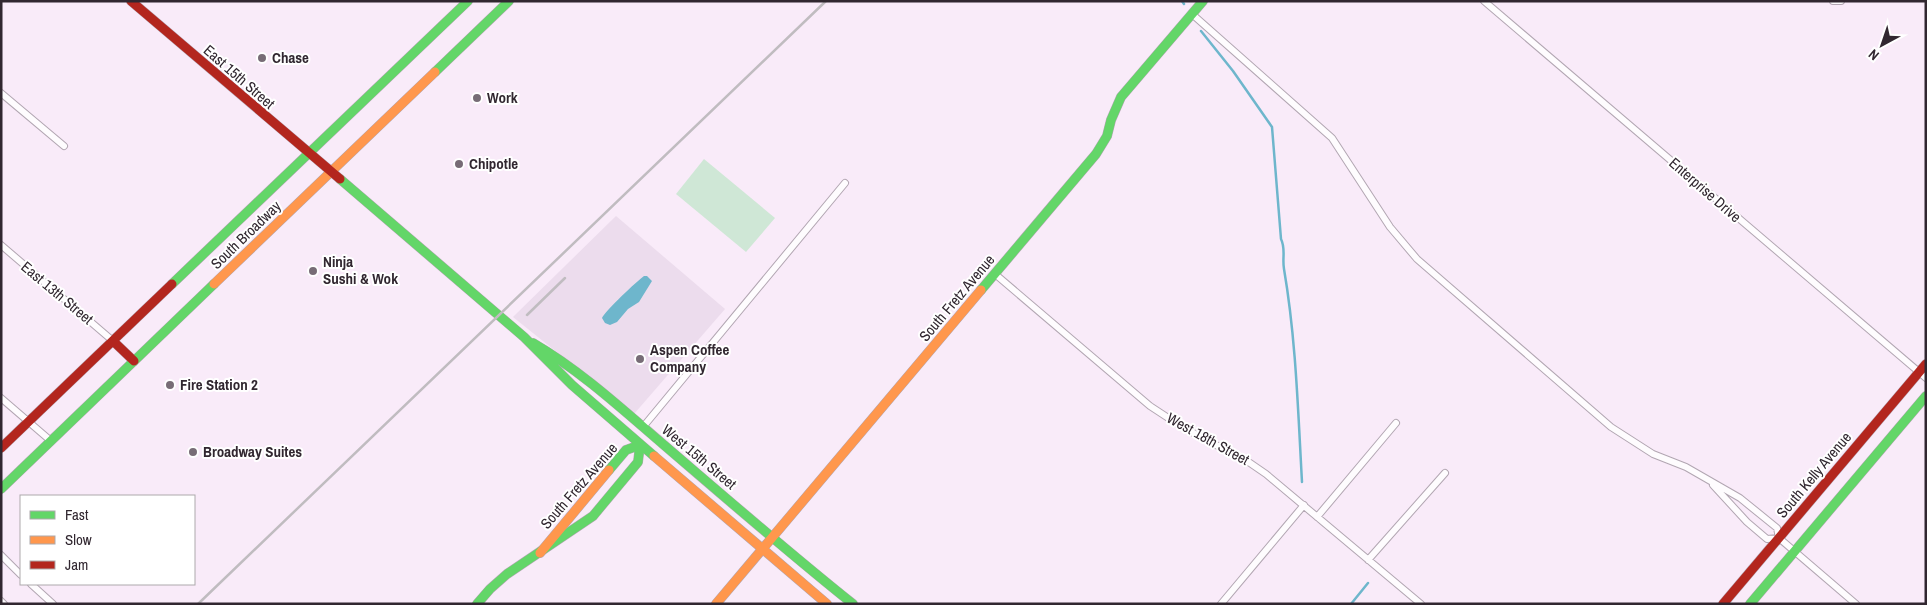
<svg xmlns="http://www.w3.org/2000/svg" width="1927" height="605" viewBox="0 0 1927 605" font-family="'Archivo Narrow',sans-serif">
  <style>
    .commercial { fill: #ecdced }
    .green { fill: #cfe7d6 }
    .water { fill: #6eb6cc }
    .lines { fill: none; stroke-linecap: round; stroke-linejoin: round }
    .stream { stroke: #6eb6cc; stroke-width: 2.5 }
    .street-casing { stroke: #b2a6b2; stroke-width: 8 }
    .fast-casing { stroke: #b2a6b2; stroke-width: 10 }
    .slow-casing { stroke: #b2a6b2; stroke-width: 10 }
    .jam-casing { stroke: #b2a6b2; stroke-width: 10 }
    .street { stroke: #fefcfe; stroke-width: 6 }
    .fast { stroke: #63d668; stroke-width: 9 }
    .slow { stroke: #ff974d; stroke-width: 9 }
    .jam { stroke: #b3261e; stroke-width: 9 }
    .rail { stroke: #c0bcc0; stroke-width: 2.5 }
    .poi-dot { fill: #776c76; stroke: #fff; stroke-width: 2 }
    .labels { text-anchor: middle; stroke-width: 4; stroke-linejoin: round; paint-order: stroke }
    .poi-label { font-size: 15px; font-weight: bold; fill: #312730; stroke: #fff; text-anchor: start }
    .street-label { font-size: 15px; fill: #312730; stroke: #fff }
  </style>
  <rect width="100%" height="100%" fill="#f9ebf9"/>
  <path class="commercial" d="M 616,216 L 725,309 L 634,414 L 513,317 Z"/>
  <path class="green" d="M 704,159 L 775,218 L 746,252 L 676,194 Z"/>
  <path class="water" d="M 644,276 L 647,276 L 652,281 L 639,302 L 628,309 L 617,322 L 610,325 L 605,323 L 602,318 C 605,311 637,281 644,276 Z"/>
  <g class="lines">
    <path class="stream" d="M 1182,1 L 1184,4
      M 1201,31 L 1233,71 L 1272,127 L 1281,239 C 1286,249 1282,258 1284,269 C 1296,339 1298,411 1302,482
      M 1351,604 L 1368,583"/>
    <g class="street-casing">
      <path id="street" d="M 1484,1 L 1926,378
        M 1833,1 L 1841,1
        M 1192,14 L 1332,138 L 1390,227 L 1417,259 L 1611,427 L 1653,454 L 1686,467 L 1740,498 L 1777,528 L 1779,538
        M 1,93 L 64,146
        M 1,245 L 113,341
        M 995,274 L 1150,406 L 1182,427 L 1250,463 L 1266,474 L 1421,604
        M 1,398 L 51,441
        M 643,427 L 845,183
        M 1713,485 L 1747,522 L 1767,539 L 1779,538
        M 1317,517 L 1396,423
        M 1779,538 L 1856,604
        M 1,555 L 21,575
        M 1368,560 L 1445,473
        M 31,584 L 53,604
        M 1,601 L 4,604
        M 1221,604 L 1304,505"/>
    </g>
    <g class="fast-casing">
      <path id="fast" d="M 435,72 L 509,1
        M 340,179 L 524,337 L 572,385 L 654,456
        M 172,284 L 468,1
        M 981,290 L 1096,154 L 1107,136 L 1111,120 L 1121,97 L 1203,1
        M 533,343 C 581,371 622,409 664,445 C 727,499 789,553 853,604
        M 1,489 L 214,284
        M 477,604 L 490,589 L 507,574 L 593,516 L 638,462 L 640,445 L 626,450 L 609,470
        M 1750,604 L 1926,396"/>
    </g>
    <g class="slow-casing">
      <path id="slow" d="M 214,284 L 435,72
        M 654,456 L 827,604
        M 540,553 L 609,470
        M 716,604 L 981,290"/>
    </g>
    <g class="jam-casing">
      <path id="jam" d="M 131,1 L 340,179
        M 113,341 L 134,361
        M 1,448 L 172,284
        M 1723,604 L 1926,364"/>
    </g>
    <use href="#street" class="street"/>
    <use href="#fast" class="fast"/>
    <use href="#slow" class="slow"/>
    <use href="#jam" class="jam"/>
    <path class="rail" d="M 527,315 L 565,278
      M 198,604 L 826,1"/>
  </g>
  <g class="poi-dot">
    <circle cx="262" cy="58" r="5"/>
    <circle cx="477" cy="98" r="5"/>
    <circle cx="459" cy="164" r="5"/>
    <circle cx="313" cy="271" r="5"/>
    <circle cx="640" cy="359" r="5"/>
    <circle cx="170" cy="385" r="5"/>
    <circle cx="193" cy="452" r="5"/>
  </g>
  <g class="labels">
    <g class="poi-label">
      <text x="272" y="63">Chase</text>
      <text x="487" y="103">Work</text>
      <text x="469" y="169">Chipotle</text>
      <text x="323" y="267">Ninja<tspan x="323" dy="17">Sushi &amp; Wok</tspan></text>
      <text x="650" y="355">Aspen Coffee<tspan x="650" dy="17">Company</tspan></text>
      <text x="180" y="390">Fire Station 2</text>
      <text x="203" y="457">Broadway Suites</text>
    </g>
    <g class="street-label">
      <text transform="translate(239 77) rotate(41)" y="5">East 15th Street</text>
      <text transform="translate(1705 190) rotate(41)" y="5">Enterprise Drive</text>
      <text transform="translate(246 235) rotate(-44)" y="5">South Broadway</text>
      <text transform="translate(57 293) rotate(40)" y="5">East 13th Street</text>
      <text transform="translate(957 298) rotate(-50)" y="5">South Fretz Avenue</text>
      <text transform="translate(1208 439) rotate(29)" y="5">West 18th Street</text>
      <text transform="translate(699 457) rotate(40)" y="5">West 15th Street</text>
      <text transform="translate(1814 475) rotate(-50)" y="5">South Kelly Avenue</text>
      <text transform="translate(579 486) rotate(-49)" y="5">South Fretz Avenue</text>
    </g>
  </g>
  <rect width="1927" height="605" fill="none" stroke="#312730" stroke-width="5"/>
  <rect x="20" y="495" width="175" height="90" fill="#ffffff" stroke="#ada9ac"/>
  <rect x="30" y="511" width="25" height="8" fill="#63d668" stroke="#ada9ac"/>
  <text x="65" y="520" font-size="15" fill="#312730">Fast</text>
  <rect x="30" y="536" width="25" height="8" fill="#ff974d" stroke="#ada9ac"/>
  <text x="65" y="545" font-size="15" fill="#312730">Slow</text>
  <rect x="30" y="561" width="25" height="8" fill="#b3261e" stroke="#ada9ac"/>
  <text x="65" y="570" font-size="15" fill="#312730">Jam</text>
  <g transform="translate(1882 45) rotate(220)" stroke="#ffffff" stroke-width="4" paint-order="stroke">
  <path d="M0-4L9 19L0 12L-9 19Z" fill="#312730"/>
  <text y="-8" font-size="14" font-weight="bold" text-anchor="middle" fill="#312730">N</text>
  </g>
</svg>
